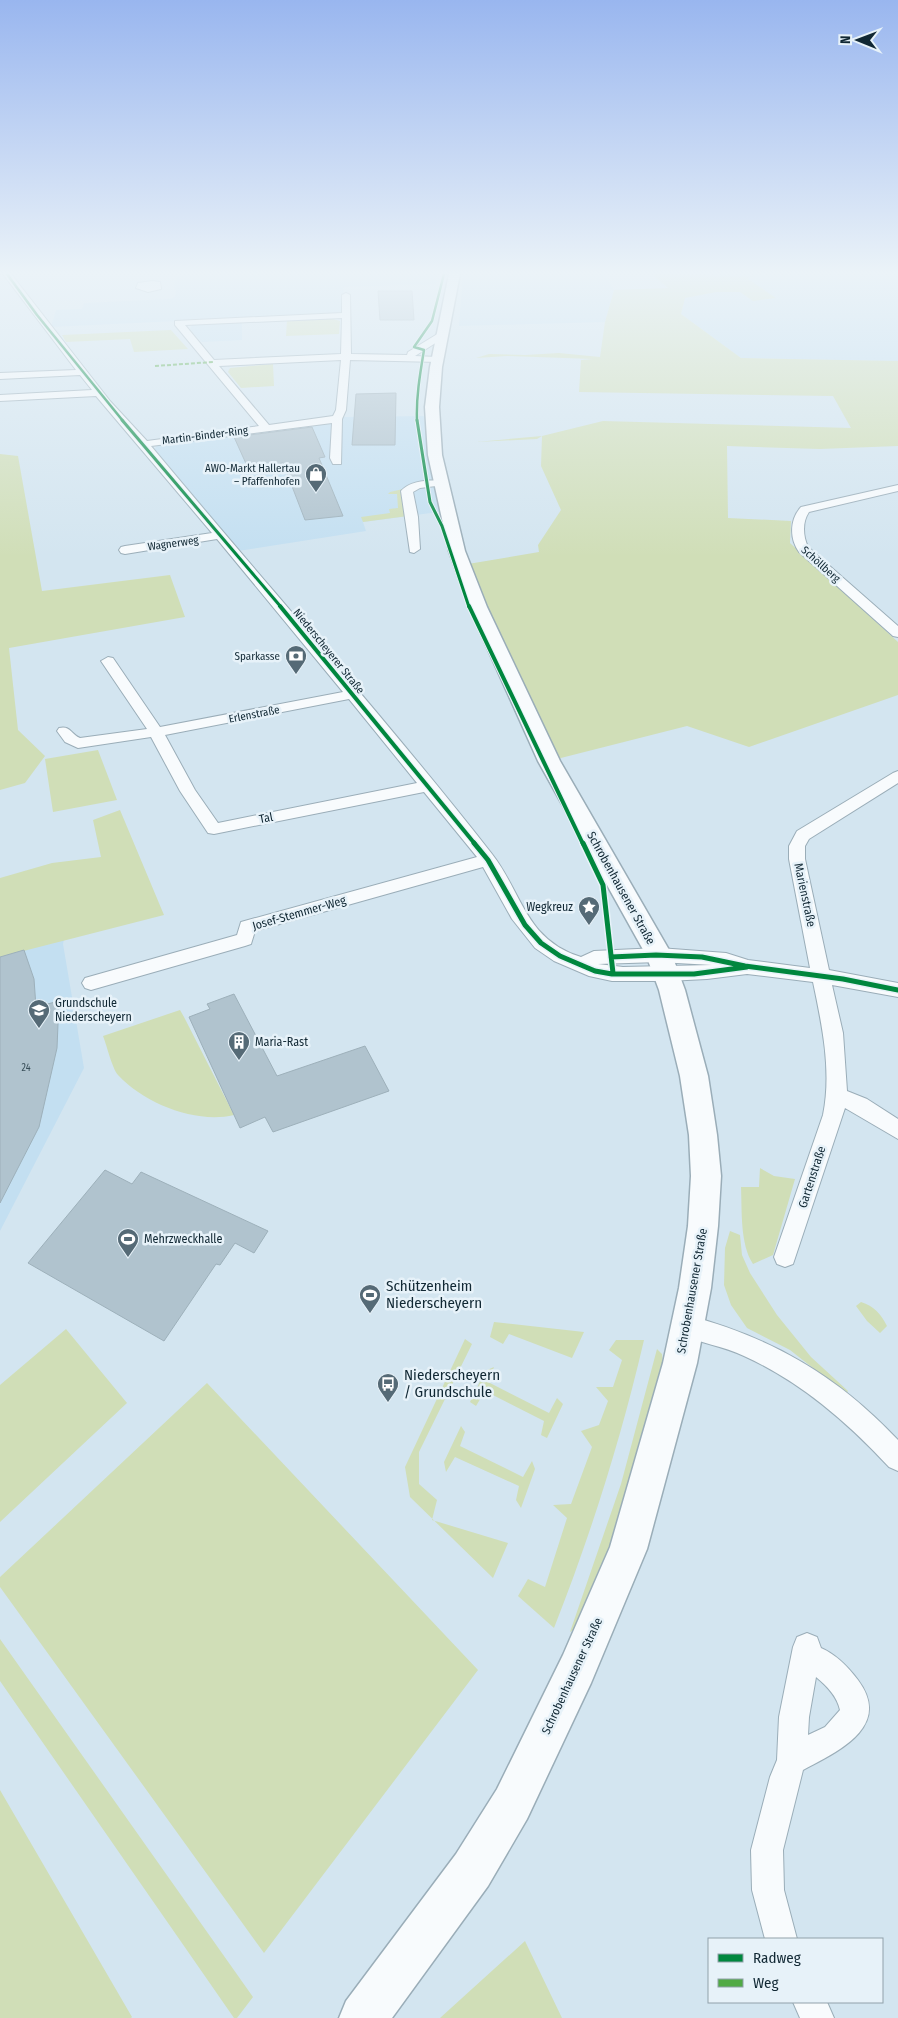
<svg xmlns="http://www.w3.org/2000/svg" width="898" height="2018" viewBox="0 0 898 2018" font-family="'Fira Sans Condensed',sans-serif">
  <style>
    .built { fill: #c3dff1 }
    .green { fill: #d0deb7 }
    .building { fill: #b0c3ce; stroke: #9db0ba }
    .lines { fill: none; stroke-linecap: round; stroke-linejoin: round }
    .street-casing { stroke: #9aadb8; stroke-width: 2 }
    .secondary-casing { stroke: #9aadb8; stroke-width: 3 }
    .street { fill: #f8fbfd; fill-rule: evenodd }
    .secondary { fill: #f8fbfd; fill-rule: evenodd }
    .quiet { stroke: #51aa45; stroke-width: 2; stroke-dasharray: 4 2; stroke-linecap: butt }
    .cycleway-far3-casing { stroke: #e7f2f9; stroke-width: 4 }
    .cycleway-far2-casing { stroke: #e7f2f9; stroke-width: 5 }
    .cycleway-far1-casing { stroke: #e7f2f9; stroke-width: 6 }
    .cycleway-casing { stroke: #e7f2f9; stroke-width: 8 }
    .cycleway-far3 { stroke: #00873e; stroke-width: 2.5 }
    .cycleway-far2 { stroke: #00873e; stroke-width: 3 }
    .cycleway-far1 { stroke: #00873e; stroke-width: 4 }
    .cycleway { stroke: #00873e; stroke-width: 5 }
    .labels { text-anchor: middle; stroke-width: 5; stroke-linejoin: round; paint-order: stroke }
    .number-label { font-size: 10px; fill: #394f5a }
    .far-street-label { font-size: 11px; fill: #112834; stroke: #e7f2f9 }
    .far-poi-label { font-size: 11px; fill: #112834; stroke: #e7f2f9; text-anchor: end }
    .street-label { font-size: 12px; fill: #112834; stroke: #e7f2f9 }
    .poi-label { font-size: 12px; fill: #112834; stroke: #e7f2f9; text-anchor: start }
    .near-poi-label { font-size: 15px; fill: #112834; stroke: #e7f2f9; text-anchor: start }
  </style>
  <rect width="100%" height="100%" fill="#d3e5f0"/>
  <path class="built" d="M 205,274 L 437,274 L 436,284 L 343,287 L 345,313 L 51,327 L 56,310 L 82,309 L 84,303 L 169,299 L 175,297 L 176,290 L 174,290 L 176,276 Z
    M 463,274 L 604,274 L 614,290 L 605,322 L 459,326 Z
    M 684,274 L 898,274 L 898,361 L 741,358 L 681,314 L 685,298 L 714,292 Z
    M 242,322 L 242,340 L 202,342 L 190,330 L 191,326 L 197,324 Z
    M 433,416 L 446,511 L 363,522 L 366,531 L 238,551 L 153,450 L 160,443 L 268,431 L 344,417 Z
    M 80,863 L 63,944 L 84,1068 L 0,1231 L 0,886 Z"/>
  <path class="green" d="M 652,274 L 753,276 L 748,279 L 776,298 L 753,301 L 740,292 L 716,292 L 685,298 L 681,314 L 741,358 L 898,361 L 898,446 L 820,449 L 727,446 L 728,518 L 791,521 L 790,543 L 898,642 L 898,695 L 749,747 L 687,726 L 549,761 L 462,565 L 539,552 L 538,545 L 561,510 L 541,466 L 542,436 L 537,439 L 476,442 L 542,436 L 603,421 L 851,428 L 833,396 L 579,392 L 581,360 L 593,359 L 507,356 L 476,358 L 489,354 L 525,355 L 559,353 L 600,357 L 605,322 L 614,290 L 668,288 Z
    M 329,318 L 340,321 L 339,334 L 286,336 L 287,320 Z
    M 171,330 L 188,349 L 134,352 L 130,339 L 66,342 L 62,335 Z
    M 273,364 L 274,386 L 241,388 L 228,372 L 230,368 Z
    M 0,454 L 18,456 L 42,591 L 170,575 L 185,617 L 9,648 L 18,730 L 45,756 L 25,783 L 0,790 Z
    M 403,489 L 408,516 L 363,522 L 361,517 L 390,513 L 389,509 L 398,508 L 397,494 L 388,494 L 390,492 Z
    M 98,750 L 117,800 L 53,812 L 45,759 Z
    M 120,810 L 164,915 L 0,957 L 0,878 L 52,863 L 101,857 L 93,820 Z
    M 180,1010 L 184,1017 L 234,1115 C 196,1124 145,1104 118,1075 C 112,1068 107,1046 103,1036 Z
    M 760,1168 L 774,1176 L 795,1179 L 773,1255 L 753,1264 C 740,1244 742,1211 741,1187 L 759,1187 Z
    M 730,1231 L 740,1235 L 742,1255 L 750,1273 L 777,1315 L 811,1357 L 848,1391 L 846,1394 L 790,1350 L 747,1328 L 731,1305 L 724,1285 L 725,1248 Z
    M 861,1302 C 874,1306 881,1314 887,1326 L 880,1333 L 867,1321 L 856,1306 Z
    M 494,1322 L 584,1332 L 572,1358 L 509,1334 L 503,1344 L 490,1337 Z
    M 66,1329 L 127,1403 L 0,1522 L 0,1385 Z
    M 465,1339 L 472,1344 L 419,1452 L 419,1484 L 437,1500 L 432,1520 L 508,1543 L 493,1578 L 410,1497 L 405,1467 Z
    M 616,1340 L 644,1340 C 621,1439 591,1534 554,1628 L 518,1596 L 528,1579 L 545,1587 L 567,1518 L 553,1505 L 571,1504 L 592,1447 L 581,1431 L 599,1425 L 608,1401 L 596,1387 L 613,1387 L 622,1360 L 609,1350 Z
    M 657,1349 L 662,1354 L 663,1363 L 611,1543 L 579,1627 L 570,1632 L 621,1484 Z
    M 494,1367 L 488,1382 L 549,1413 L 557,1398 L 563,1404 L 547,1438 L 541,1435 L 544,1421 L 485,1391 L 476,1406 L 470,1402 L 485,1371 Z
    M 207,1383 L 478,1670 L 264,1953 L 0,1587 L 0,1577 Z
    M 461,1426 L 465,1432 L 460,1446 L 523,1477 L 532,1461 L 535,1469 L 521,1508 L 516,1500 L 519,1486 L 455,1457 L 446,1472 L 444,1462 Z
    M 0,1639 L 253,1997 L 237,2018 L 234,2018 L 0,1681 Z
    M 0,1790 L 132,2017 L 131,2018 L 0,2018 Z
    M 525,1941 L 562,2018 L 440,2018 Z"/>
  <path class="building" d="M 378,291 L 412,291 L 414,320 L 380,320 Z
    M 396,393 L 395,445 L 352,445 L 356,394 Z
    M 312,427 L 325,457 L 319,458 L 343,516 L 305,520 L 283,463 L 248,468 L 234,437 Z
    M 24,950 L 34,979 L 36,1007 L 59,1001 L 57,1048 L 39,1127 L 0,1203 L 0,957 Z
    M 234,994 L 277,1076 L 365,1046 L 389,1091 L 273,1132 L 265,1117 L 240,1128 L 189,1017 L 210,1009 L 207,1004 Z
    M 105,1170 L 132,1184 L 141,1172 L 268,1231 L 254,1253 L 235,1243 L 220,1265 L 216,1264 L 164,1341 L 28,1263 Z"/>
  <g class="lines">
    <g class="street-casing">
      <path id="street" d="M 3,274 L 11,274 L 110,401 L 147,441 L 259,426 L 175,325 L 175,321 L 342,313 L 342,295 L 346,293 L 350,295 L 351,354 L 407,355 L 408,352 L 439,333 L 445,333 L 445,337 L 415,356 L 437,357 L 440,358 L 440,362 L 350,360 L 346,410 L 342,419 L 341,464 L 333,464 L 330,458 L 332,423 L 151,446 C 264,582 383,715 492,854 C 522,892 525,940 581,957 L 594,951 L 659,948 L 726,953 L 748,960 L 810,968 L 789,859 L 789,846 L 797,831 L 893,773 L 898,771 L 898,783 L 809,839 L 805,846 L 805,859 L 829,970 L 898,983 L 898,997 L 832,985 L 843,1033 L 847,1091 L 867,1099 L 898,1119 L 898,1139 L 845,1108 L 793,1264 L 785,1267 L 777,1264 L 774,1257 L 823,1115 C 832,1071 822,1025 813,982 L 747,974 L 707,979 L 667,981 L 612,981 L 589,976 L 554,961 L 535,948 L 512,919 L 483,867 L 255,931 L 251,944 L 245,946 L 91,990 L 85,988 L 82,983 L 85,978 L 237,935 L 241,922 L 477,857 L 424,792 L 214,834 L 208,833 L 180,791 L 151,737 L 78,748 L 65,742 L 57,731 L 59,728 C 70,725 71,734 80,738 L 147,729 L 101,661 L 108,657 L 113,658 L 160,727 L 343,692 L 217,539 L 125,554 L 121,553 L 119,550 L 121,547 L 125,546 L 212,533 L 96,396 L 0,401 L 0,395 L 92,390 L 80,375 L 0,379 L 0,373 L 76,370 ZM 342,318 L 341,354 L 214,360 L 185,325 ZM 341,360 L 336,410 L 333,416 L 269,425 L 219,366 ZM 349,699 L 417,783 L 218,823 L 195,790 L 165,735 ZM 659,962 L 712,965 L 623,967 L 598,964 Z
        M 152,281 L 160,282 L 161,289 L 148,292 L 136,288 L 138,283 Z
        M 440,480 L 445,483 L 444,485 L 420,488 L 413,492 L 418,517 L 420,549 L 414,553 L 410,552 L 401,491 C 411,480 427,481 440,480 Z
        M 898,485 L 898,491 L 809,512 C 802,522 803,536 808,547 L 898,626 L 898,637 L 893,636 L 799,552 C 789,538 790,519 801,507 Z
        M 687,1315 C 772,1338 837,1375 898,1440 L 898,1471 L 889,1467 C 847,1422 801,1382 744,1356 C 723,1346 700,1343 679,1334 L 675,1326 L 679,1318 Z
        M 807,1633 L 817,1637 L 821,1648 C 837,1655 848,1667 858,1680 C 893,1727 837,1752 803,1770 L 783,1850 L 784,1890 L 797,1939 L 765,1939 L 752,1890 L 751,1850 L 770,1777 L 777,1760 L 779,1717 L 793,1647 L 797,1637 ZM 816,1677 C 827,1686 837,1696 840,1710 L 825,1727 L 808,1735 L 809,1717 Z
        M 793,2002 L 827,2002 L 834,2018 L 800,2018 Z"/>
    </g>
    <g class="secondary-casing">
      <path id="secondary" d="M 449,274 L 460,274 L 442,367 L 439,407 L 442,455 L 465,551 L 487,607 L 560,761 L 672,955 L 685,990 L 708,1076 L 717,1135 L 721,1176 L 718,1226 L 711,1288 L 697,1363 L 647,1549 L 591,1683 L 527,1819 L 488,1886 L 392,2018 L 339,2018 L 346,2001 L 456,1854 L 497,1789 L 563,1655 L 610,1547 L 663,1363 L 679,1288 L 688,1226 L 691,1176 L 689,1135 L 680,1076 L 659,990 L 646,955 L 538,761 L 469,607 L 449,551 L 428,455 L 425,407 L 430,367 Z"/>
    </g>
    <use href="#street" class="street"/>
    <use href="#secondary" class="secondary"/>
    <path class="quiet" d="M 155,366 L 213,362"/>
    <g class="cycleway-far3-casing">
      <path id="cycleway-far3" d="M 7,274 L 37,315 L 123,421
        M 417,421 C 416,397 420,374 424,350 L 414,347 L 432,321 L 444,274"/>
    </g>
    <g class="cycleway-far2-casing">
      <path id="cycleway-far2" d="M 122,420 L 281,607
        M 417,420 L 430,502 L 442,526 L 469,607"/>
    </g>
    <g class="cycleway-far1-casing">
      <path id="cycleway-far1" d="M 280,606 L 475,844
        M 469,606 L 583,844"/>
    </g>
    <g class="cycleway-casing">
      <path id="cycleway" d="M 474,843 L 488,860 L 525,925 L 541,943 L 560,956 L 595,971 L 612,974 L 694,974 L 747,967
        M 583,843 L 603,885 L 613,973
        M 611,957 L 656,955 L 702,957 L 745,966 L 843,979 L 898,990"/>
    </g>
    <use href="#cycleway-far3" class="cycleway-far3"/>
    <use href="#cycleway-far2" class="cycleway-far2"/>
    <use href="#cycleway-far1" class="cycleway-far1"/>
    <use href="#cycleway" class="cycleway"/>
  </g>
  <linearGradient id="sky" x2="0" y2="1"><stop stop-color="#99b6ef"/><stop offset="0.49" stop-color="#ebf3f8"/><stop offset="1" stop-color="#ebf3f8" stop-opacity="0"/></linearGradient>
  <rect width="898" height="557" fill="url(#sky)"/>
  <defs>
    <g id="shop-pin" transform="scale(1.125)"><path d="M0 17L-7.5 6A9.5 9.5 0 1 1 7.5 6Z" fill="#556a76" stroke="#e7f2f9"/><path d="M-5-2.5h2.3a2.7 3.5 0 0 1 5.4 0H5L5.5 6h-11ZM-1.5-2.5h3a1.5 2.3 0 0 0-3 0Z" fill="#fff"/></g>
    <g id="bank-pin" transform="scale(1.125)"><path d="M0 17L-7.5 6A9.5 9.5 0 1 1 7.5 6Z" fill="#556a76" stroke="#e7f2f9"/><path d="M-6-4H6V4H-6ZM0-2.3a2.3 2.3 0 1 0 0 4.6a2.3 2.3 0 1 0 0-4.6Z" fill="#fff"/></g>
    <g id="sight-pin" transform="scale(1.125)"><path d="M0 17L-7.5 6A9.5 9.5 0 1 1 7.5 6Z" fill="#556a76" stroke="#e7f2f9"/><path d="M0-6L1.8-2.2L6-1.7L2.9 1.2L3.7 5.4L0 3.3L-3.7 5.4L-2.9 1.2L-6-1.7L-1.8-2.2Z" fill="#fff"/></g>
    <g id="school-pin" transform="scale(1.125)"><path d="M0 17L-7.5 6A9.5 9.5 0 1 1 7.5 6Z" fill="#556a76" stroke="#e7f2f9"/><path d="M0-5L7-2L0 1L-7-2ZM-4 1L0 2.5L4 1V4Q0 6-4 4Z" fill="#fff"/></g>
    <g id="building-pin" transform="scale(1.125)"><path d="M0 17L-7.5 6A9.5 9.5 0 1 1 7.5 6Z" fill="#556a76" stroke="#e7f2f9"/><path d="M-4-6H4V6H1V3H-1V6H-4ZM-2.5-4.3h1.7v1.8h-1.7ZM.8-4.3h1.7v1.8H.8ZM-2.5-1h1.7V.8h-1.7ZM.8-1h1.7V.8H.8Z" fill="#fff"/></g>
    <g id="stadium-pin" transform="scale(1.125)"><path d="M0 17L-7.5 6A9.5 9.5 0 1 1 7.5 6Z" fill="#556a76" stroke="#e7f2f9"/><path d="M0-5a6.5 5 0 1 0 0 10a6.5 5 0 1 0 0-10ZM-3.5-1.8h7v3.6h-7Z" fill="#fff"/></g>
    <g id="bus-pin" transform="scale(1.125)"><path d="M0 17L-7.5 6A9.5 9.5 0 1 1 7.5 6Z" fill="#556a76" stroke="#e7f2f9"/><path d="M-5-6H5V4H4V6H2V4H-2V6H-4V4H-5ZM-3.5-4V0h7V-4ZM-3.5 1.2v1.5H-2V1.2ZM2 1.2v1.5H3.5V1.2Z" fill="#fff"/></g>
  </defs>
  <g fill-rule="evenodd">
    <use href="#shop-pin" x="316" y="474"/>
    <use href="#bank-pin" x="296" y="656"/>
    <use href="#sight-pin" x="589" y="907"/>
    <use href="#school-pin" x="39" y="1010"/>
    <use href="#building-pin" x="239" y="1042"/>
    <use href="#stadium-pin" x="128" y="1239"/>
    <use href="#stadium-pin" x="370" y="1295"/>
    <use href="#bus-pin" x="388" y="1384"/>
  </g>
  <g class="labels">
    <g class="number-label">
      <text x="26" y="1071">24</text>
    </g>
    <g class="far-street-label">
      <text transform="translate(205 435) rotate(-7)" y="4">Martin-Binder-Ring</text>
      <text transform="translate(173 543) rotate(-8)" y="4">Wagnerweg</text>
      <text transform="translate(821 564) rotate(42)" y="4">Schöllberg</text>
      <text transform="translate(329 651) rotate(51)" y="4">Niederscheyerer Straße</text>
      <text transform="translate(254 714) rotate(-11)" y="4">Erlenstraße</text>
    </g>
    <g class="far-poi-label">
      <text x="300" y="472">AWO-Markt Hallertau<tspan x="300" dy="13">– Pfaffenhofen</tspan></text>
      <text x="280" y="660">Sparkasse</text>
    </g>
    <g class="street-label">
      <text transform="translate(266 818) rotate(-11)" y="4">Tal</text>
      <text transform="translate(621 888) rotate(61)" y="4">Schrobenhausener Straße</text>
      <text transform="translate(805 895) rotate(78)" y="4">Marienstraße</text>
      <text transform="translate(299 913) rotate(-16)" y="4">Josef-Stemmer-Weg</text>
      <text transform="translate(812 1177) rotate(-72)" y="4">Gartenstraße</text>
      <text transform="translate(692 1291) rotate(-80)" y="4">Schrobenhausener Straße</text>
      <text transform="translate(572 1676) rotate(-65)" y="4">Schrobenhausener Straße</text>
    </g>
    <g class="poi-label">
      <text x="573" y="911" text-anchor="end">Wegkreuz</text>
      <text x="55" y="1007">Grundschule<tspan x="55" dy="14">Niederscheyern</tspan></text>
      <text x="255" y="1046">Maria-Rast</text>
      <text x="144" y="1243">Mehrzweckhalle</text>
    </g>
    <g class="near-poi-label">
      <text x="386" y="1291">Schützenheim<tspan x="386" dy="17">Niederscheyern</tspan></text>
      <text x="404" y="1380">Niederscheyern<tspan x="404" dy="17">/ Grundschule</tspan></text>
    </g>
  </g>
  <rect x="708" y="1938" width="175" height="65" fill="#e7f2f9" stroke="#91a1aa"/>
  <rect x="718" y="1954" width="25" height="8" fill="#00873e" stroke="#91a1aa"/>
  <text x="753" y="1963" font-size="15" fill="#112834">Radweg</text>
  <rect x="718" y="1979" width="25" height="8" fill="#51aa45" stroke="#91a1aa"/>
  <text x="753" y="1988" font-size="15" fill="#112834">Weg</text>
  <g transform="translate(858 40) rotate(271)" stroke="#e7f2f9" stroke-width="4" paint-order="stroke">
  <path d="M0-4L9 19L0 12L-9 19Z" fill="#112834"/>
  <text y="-8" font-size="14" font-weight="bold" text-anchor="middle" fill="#112834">N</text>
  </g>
</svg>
